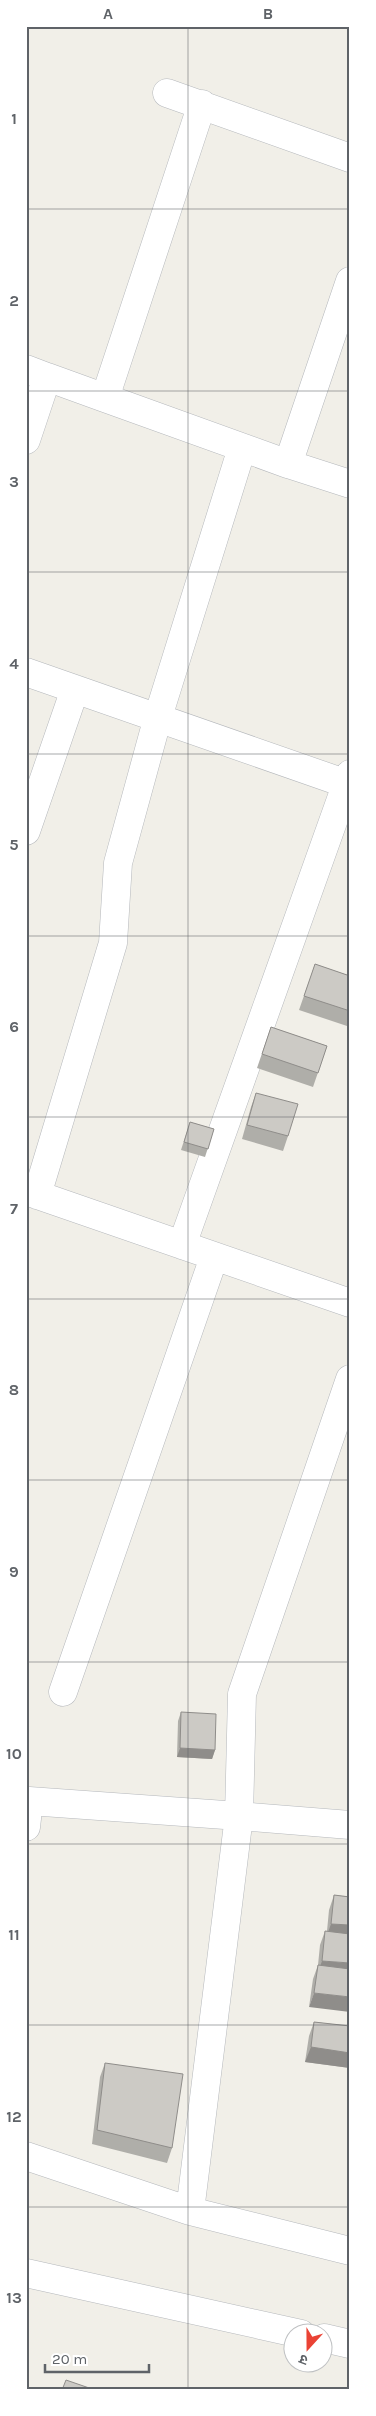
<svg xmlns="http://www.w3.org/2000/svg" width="376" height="2416" viewBox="0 0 376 2416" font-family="Karla,'Noto Sans Devanagari',sans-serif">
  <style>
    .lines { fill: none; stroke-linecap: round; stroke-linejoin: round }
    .minor-casing { stroke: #b5b8bc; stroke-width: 29 }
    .minor { stroke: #fff; stroke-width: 28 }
    .wall { fill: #afaea9 }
    .shaded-wall { fill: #8f8d8a }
    .building { fill: #cccac5; stroke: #8f8d8a }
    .grid { fill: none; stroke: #5f6368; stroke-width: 1; stroke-opacity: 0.55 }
    .neatline { fill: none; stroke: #5f6368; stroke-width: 2 }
    .grid-label { font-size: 16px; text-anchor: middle; font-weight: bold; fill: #5f6368 }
  </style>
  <rect width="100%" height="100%" fill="#f1efe8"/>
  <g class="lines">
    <g class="minor-casing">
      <path id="minor" d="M 167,93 L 350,158
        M 350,281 L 288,464 L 350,484
        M 26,369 L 47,377 L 26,440
        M 47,377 L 105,398 L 202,104
        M 105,398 L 288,464
        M 26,672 L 350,785
        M 26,831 L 75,689
        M 26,1191 L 350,1303
        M 37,1195 L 113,943 L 118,863 L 158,717 L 242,448
        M 182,1245 L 350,774
        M 350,1379 L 242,1694 L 239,1816 L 350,1825
        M 63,1692 L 214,1257
        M 26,1827 L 29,1801 L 239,1816 L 190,2211 L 350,2251
        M 26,2156 L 190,2211
        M 26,2273 L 301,2334
        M 324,2338 L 350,2344"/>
    </g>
    <use href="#minor" class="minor"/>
  </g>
  <path class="wall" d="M 315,964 L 350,976 L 350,1027 L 299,1010 Z
    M 271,1027 L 327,1046 L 313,1087 L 257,1068 Z
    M 256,1093 L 288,1136 L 283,1151 L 242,1139 L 251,1107 Z
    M 190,1122 L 214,1129 L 205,1157 L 181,1150 Z
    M 181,1712 L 215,1750 L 212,1759 L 177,1757 L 178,1721 Z
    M 334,1895 L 350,1897 L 309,2007 L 313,1979 L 318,1965 L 320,1945 L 325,1931 L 327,1931 L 329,1910 Z
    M 314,2022 L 350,2026 L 350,2068 L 305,2062 L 309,2036 Z
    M 105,2063 L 172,2148 L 167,2163 L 92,2144 L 100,2077 Z"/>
  <path class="shaded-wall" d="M 180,1748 L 215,1750 L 212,1759 L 177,1757 Z
    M 331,1924 L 350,1925 L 350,1940 L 326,1938 Z
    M 322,1961 L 350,1963 L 350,1978 L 317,1975 Z
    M 314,1993 L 350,1997 L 350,2012 L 309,2007 Z
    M 311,2047 L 350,2053 L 350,2068 L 305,2062 Z"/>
  <path class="building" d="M 315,964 L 350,976 L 350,1011 L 304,996 Z
    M 271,1027 L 327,1046 L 318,1073 L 262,1054 Z
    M 256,1093 L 298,1104 L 288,1136 L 247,1125 Z
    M 190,1122 L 214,1129 L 208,1149 L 184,1142 Z
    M 181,1712 L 216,1714 L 215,1750 L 180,1748 Z
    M 334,1895 L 350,1897 L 350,1925 L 331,1924 Z
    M 325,1931 L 350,1934 L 350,1963 L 322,1961 Z
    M 318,1965 L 350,1969 L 350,1997 L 314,1993 Z
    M 314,2022 L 350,2026 L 350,2053 L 311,2047 Z
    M 105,2063 L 183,2074 L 172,2148 L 97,2130 Z
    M 66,2380 L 95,2390 L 62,2390 Z"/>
  <path class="grid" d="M 188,26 L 188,2390M 26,209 L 350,209M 26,391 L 350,391M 26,572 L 350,572M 26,754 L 350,754M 26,936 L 350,936M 26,1117 L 350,1117M 26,1299 L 350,1299M 26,1480 L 350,1480M 26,1662 L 350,1662M 26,1844 L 350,1844M 26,2025 L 350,2025M 26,2207 L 350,2207"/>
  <rect width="376" height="2416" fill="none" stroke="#ffffff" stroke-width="55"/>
  <g transform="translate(308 2348) rotate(201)"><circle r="24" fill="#ffffff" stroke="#bfc1c3"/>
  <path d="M0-4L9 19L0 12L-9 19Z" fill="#ea4335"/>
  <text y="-8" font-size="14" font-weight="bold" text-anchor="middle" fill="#5f6368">उ</text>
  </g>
  <path d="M45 2364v8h104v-8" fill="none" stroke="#5f6368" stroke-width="2.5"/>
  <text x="52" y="2364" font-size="15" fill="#5f6368" stroke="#ffffff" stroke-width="4" paint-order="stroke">20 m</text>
  <rect x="28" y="28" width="320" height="2360" class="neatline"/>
  <g class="grid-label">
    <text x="108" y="19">A</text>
    <text x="268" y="19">B</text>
    <text x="14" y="124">1</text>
    <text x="14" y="306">2</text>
    <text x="14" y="487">3</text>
    <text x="14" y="669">4</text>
    <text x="14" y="850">5</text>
    <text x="14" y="1032">6</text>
    <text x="14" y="1214">7</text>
    <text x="14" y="1395">8</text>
    <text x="14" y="1577">9</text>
    <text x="14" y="1759">10</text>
    <text x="14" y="1940">11</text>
    <text x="14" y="2122">12</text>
    <text x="14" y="2303">13</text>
  </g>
</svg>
